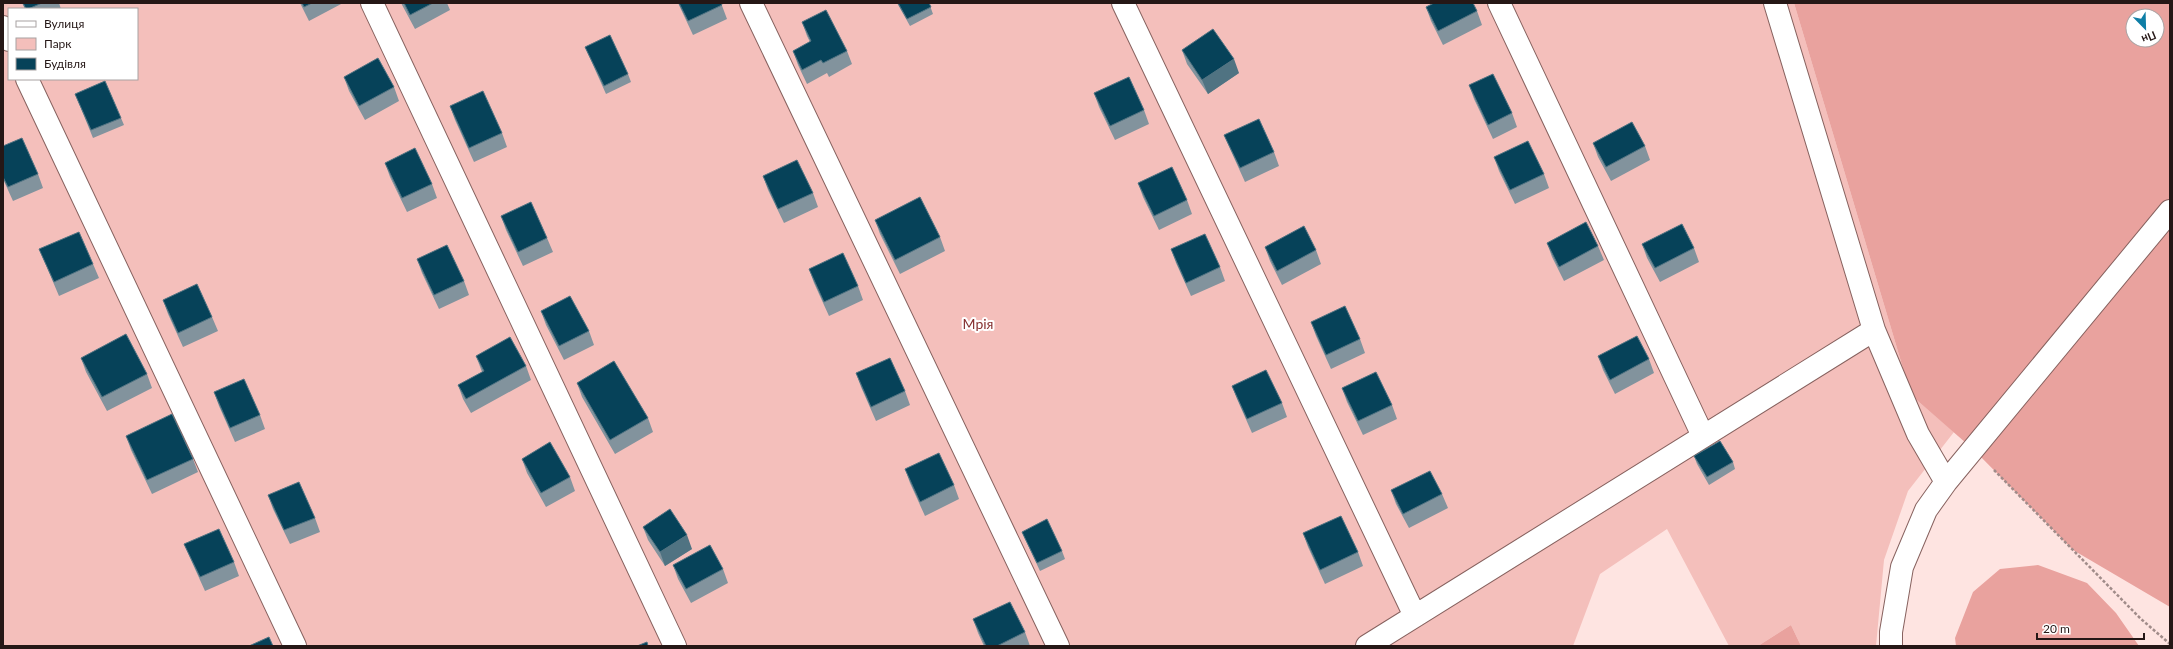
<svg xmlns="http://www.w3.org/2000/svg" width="2173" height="649" viewBox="0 0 2173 649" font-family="Lato,sans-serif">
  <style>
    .green { fill: #f4bfbb; fill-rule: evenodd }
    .forest { fill: #e9a29e; fill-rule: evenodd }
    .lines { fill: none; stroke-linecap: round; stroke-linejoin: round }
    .minor-casing { stroke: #87625f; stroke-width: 24 }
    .path { stroke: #a08b89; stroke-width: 2.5; stroke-dasharray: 3 2; stroke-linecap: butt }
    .minor { stroke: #fff; stroke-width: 22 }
    .wall { fill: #82939d }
    .shaded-wall { fill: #507382 }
    .building { fill: #064259; stroke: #507382 }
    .labels { text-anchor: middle; stroke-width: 4; stroke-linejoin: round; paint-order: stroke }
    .park-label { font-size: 14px; fill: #863232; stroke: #fff }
  </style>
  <rect width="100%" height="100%" fill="#fee4e1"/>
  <path class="green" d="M 3,3 L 1794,3 L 1911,395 L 1954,432 L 1908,491 L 1884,560 L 1876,646 L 1801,646 L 1791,625 L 1758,646 L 1729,646 L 1667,529 L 1600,574 L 1573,646 L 3,646 ZM 9,9 L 137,9 L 137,79 L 9,79 Z"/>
  <path class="forest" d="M 1794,3 L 2170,3 L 2170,607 L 2073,550 L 1974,450 L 1911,395 ZM 2133,16 L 2157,16 L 2157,40 L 2133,40 Z
    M 2038,565 L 2087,583 L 2116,613 L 2139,646 L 1956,646 L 1955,638 L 1973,592 L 2000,569 Z
    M 1791,625 L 1801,646 L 1758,646 Z"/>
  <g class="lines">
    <g class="minor-casing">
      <path id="minor" d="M 372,3 L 675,646
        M 751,3 L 1058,646
        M 1123,3 L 1415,616
        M 1499,3 L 1703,436
        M 1775,3 L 1874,330 L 1918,434 L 1946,482
        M 3,27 L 9,40
        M 27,79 L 295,646
        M 1367,646 L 1874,330
        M 1891,646 L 1891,632 L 1902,567 L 1926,510 L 1946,482 L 2170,211"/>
    </g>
    <path class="path" d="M 1994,470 L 2141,619 L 2170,644"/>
    <use href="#minor" class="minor"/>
  </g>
  <path class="wall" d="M 22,3 L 59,3 L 61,9 L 25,9 Z
    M 300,3 L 343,3 L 309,21 Z
    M 401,3 L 447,3 L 450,10 L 415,29 Z
    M 678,3 L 721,3 L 727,19 L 693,35 Z
    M 897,3 L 929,3 L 933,14 L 910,26 Z
    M 1426,7 L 1477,11 L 1482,25 L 1443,45 L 1431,21 Z
    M 802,22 L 847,51 L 852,64 L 829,77 L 827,73 L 807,84 L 798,65 L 793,51 L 810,42 L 807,36 Z
    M 585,47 L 628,74 L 631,82 L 606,94 L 588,54 Z
    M 1182,50 L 1239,73 L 1208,94 L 1187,64 Z
    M 344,77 L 394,87 L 399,101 L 365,120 L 349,91 Z
    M 1469,85 L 1512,113 L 1517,127 L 1493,139 L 1474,99 Z
    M 1094,93 L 1144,110 L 1149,124 L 1115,140 L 1099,107 Z
    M 75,94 L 121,118 L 124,125 L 93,138 Z
    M 450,106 L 502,133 L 507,147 L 474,162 L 455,120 Z
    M 1224,135 L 1274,152 L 1279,166 L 1245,182 L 1230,149 Z
    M 1593,143 L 1645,146 L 1650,160 L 1611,181 L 1598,157 Z
    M 3,146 L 38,174 L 43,188 L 13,201 L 3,179 Z
    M 1494,157 L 1544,174 L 1549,188 L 1515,204 L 1499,171 Z
    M 385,163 L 432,184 L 437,198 L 407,212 L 390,177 Z
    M 763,176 L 813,193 L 818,207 L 784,223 L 768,190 Z
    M 1138,183 L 1187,200 L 1192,214 L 1159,230 L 1143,197 Z
    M 501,216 L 547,238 L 553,252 L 523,266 L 506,230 Z
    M 875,220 L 940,237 L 945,251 L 900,274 L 880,234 Z
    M 1547,243 L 1598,246 L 1604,260 L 1564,281 L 1552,257 Z
    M 1642,244 L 1694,248 L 1699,262 L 1660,282 L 1647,258 Z
    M 1265,247 L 1316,250 L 1321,264 L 1282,285 L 1270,261 Z
    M 39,249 L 93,264 L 99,278 L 59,296 L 45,263 Z
    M 1171,249 L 1220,267 L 1225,281 L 1191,296 L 1176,263 Z
    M 417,259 L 464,281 L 469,295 L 439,309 L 422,273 Z
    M 809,269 L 858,286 L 863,300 L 829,316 L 814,283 Z
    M 163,300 L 212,317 L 218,331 L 183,347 L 168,314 Z
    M 541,311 L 589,331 L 594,345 L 564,360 L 546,325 Z
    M 1311,322 L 1360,339 L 1365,353 L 1331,369 L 1316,336 Z
    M 476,356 L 526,366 L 531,380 L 471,413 L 463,399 L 458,385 L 482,372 Z
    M 1598,356 L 1649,359 L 1654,373 L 1615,394 L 1603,370 Z
    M 81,358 L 147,374 L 152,388 L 107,411 L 86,372 Z
    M 856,373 L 905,391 L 910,405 L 876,421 L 861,387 Z
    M 577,383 L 648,418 L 653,432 L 615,454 L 582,397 Z
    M 1232,386 L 1282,403 L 1287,417 L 1252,433 L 1237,399 Z
    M 1342,388 L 1392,405 L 1397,419 L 1363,435 L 1347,402 Z
    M 214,392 L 260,415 L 265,429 L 235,442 L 219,406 Z
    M 126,436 L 193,459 L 198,472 L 152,494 L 131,450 Z
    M 1694,456 L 1733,462 L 1735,469 L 1709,485 L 1697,464 Z
    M 522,459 L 570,477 L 575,491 L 546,507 L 527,473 Z
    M 905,469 L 954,485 L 959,499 L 925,516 L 910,483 Z
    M 1391,490 L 1442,494 L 1448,508 L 1409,528 L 1396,504 Z
    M 268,495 L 315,518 L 320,532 L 290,544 L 273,509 Z
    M 643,527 L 692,549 L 665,566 L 648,540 Z
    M 1022,532 L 1062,551 L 1065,559 L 1040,571 L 1025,539 Z
    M 1303,533 L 1358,552 L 1363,566 L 1325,584 L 1308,547 Z
    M 184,544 L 234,562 L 239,576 L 205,591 L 190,558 Z
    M 673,565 L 723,569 L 728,583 L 691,603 L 678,579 Z
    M 973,619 L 1025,632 L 1030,646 L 984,646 L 978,633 Z"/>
  <path class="shaded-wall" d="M 1234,59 L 1239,73 L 1208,94 L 1202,80 Z
    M 687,535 L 692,549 L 665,566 L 660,552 Z"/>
  <path class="building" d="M 23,3 L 42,3 L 28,9 L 26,9 Z
    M 302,3 L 312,3 L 304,7 Z
    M 404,3 L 433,3 L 410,15 Z
    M 679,3 L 721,3 L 722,5 L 688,21 Z
    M 898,3 L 929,3 L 931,7 L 907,19 Z
    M 1434,3 L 1473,3 L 1477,11 L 1438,31 L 1426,7 Z
    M 826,10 L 847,51 L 823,63 L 821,60 L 802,70 L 793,51 L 811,41 L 802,22 Z
    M 1213,29 L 1234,59 L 1202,80 L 1182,50 Z
    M 610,35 L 628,74 L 604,86 L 585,47 Z
    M 378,58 L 394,87 L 359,106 L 344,77 Z
    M 1493,74 L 1512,113 L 1488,125 L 1469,85 Z
    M 1129,77 L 1144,110 L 1110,126 L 1094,93 Z
    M 105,81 L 121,118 L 91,130 L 75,94 Z
    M 483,91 L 502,133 L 469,148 L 450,106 Z
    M 1259,119 L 1274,152 L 1240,168 L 1224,135 Z
    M 1632,122 L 1645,146 L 1606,167 L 1593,143 Z
    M 22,138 L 38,174 L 8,187 L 3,177 L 3,146 Z
    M 1528,141 L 1544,174 L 1510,190 L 1494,157 Z
    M 415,148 L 432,184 L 402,198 L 385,163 Z
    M 797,160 L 813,193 L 778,209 L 763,176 Z
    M 1172,167 L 1187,200 L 1154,216 L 1138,183 Z
    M 920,197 L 940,237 L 895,260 L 875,220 Z
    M 531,202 L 547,238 L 518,252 L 501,216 Z
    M 1586,222 L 1598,246 L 1559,267 L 1547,243 Z
    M 1682,224 L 1694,248 L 1655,268 L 1642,244 Z
    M 1304,226 L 1316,250 L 1277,271 L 1265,247 Z
    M 79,232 L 93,264 L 54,282 L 39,249 Z
    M 1205,234 L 1220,267 L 1186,283 L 1171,249 Z
    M 447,245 L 464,281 L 434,295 L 417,259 Z
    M 843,253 L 858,286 L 824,302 L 809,269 Z
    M 197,284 L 212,317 L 178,333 L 163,300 Z
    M 570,296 L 589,331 L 559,346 L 541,311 Z
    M 1345,306 L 1360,339 L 1326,355 L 1311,322 Z
    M 126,334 L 147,374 L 102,397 L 81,358 Z
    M 1637,336 L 1649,359 L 1610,380 L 1598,356 Z
    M 510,337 L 526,366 L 466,399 L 458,385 L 484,371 L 476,356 Z
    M 890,358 L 905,391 L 871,407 L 856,373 Z
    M 614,361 L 648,418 L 610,440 L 577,383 Z
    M 1266,370 L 1282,403 L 1247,419 L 1232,386 Z
    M 1376,372 L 1392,405 L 1358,421 L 1342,388 Z
    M 244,379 L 260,415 L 230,428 L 214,392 Z
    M 172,414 L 193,459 L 147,480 L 126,436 Z
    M 1720,441 L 1733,462 L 1707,477 L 1694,456 Z
    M 550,442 L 570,477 L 541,493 L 522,459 Z
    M 939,453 L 954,485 L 920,502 L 905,469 Z
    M 1430,471 L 1442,494 L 1403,514 L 1391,490 Z
    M 299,482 L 315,518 L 284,530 L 268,495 Z
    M 670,509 L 687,535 L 660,552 L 643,527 Z
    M 1341,516 L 1358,552 L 1320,570 L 1303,533 Z
    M 1047,519 L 1062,551 L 1037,563 L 1022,532 Z
    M 219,529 L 234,562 L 200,577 L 184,544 Z
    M 710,545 L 723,569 L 686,589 L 673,565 Z
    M 1010,602 L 1025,632 L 997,646 L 986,646 L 973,619 Z
    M 269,637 L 273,646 L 249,646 Z
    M 647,642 L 648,646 L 637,646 Z"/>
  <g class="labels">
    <g class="park-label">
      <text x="978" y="329">Мрія</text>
    </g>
  </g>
  <rect width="2173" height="649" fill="none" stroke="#251716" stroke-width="8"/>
  <rect x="8" y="8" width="130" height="72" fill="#ffffff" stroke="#a8a2a2"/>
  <rect x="16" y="21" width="20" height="6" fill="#ffffff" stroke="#a8a2a2"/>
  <text x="44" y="28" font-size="12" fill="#251716">Вулиця</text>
  <rect x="16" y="38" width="20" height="12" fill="#f4bfbb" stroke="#a8a2a2"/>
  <text x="44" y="48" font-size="12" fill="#251716">Парк</text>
  <rect x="16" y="58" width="20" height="12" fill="#064259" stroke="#a8a2a2"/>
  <text x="44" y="68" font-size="12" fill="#251716">Будівля</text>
  <g transform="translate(2145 28) rotate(157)"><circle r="19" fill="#ffffff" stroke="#a8a2a2"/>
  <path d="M0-3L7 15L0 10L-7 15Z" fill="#0e7ea6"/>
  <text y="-6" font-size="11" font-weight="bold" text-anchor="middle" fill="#251716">Пн</text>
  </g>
  <path d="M2037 633v6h107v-6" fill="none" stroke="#251716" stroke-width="2"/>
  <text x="2043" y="633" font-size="12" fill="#251716" stroke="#ffffff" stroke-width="3" paint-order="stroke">20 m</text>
</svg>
